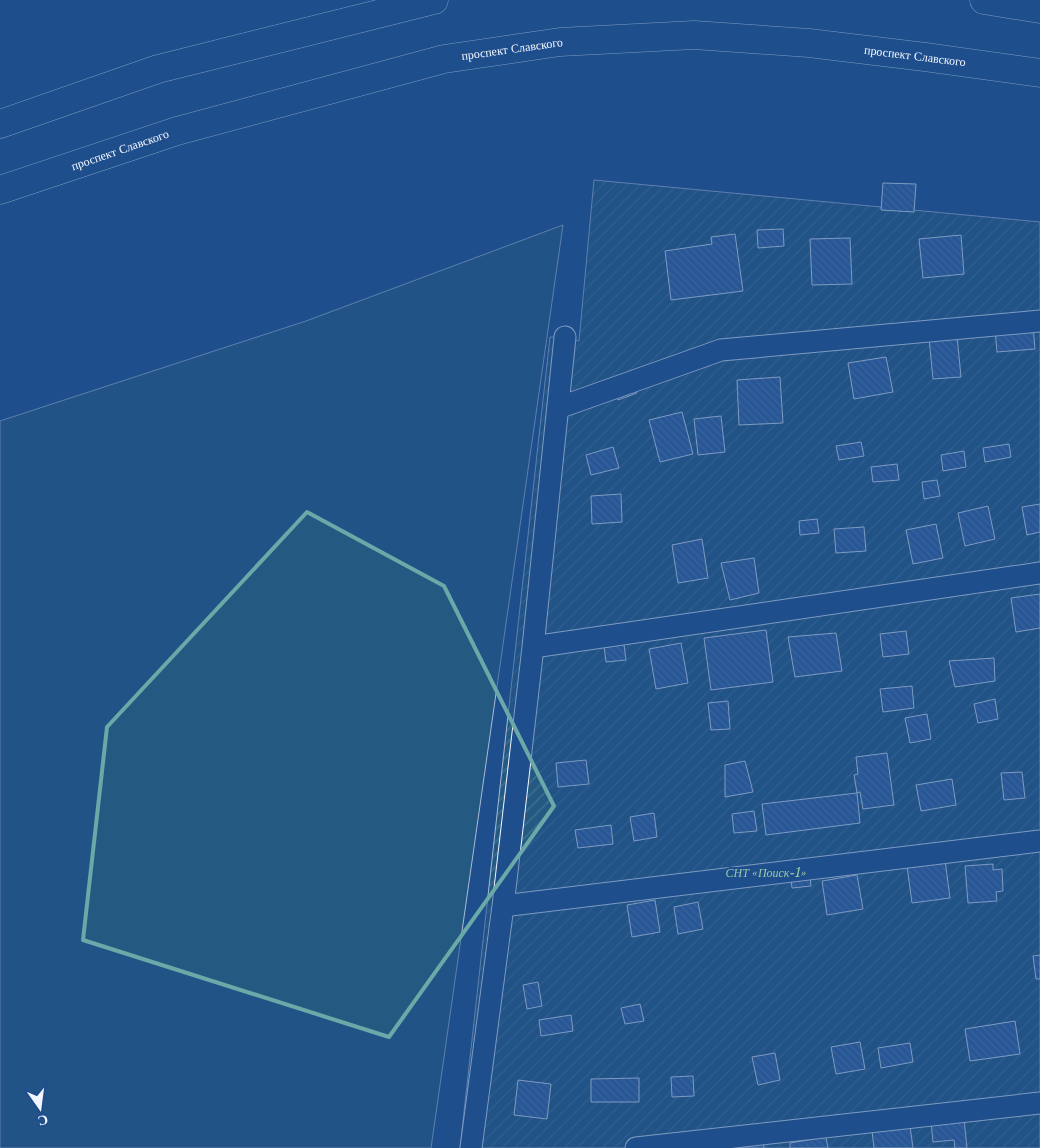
<svg xmlns="http://www.w3.org/2000/svg" width="1040" height="1148" viewBox="0 0 1040 1148" font-family="'Libre Baskerville',serif">
  <style>
    .grass { fill: #245a82; stroke: #a8bbd7 }
    .garden { fill: url(#garden-furrows); stroke: #a8bbd7 }
    .building { fill: url(#building-back-hatch); stroke: #f2f6ff }
    .lines { fill: none; stroke-linecap: round; stroke-linejoin: round }
    .minor-casing { stroke: #f2f6ff; stroke-width: 23 }
    .secondary-casing { stroke: #f2f6ff; stroke-width: 29 }
    .minor { stroke: #1f4e8c; stroke-width: 21 }
    .secondary { stroke: #1f4e8c; stroke-width: 28 }
    .marked { fill: none; stroke: #6aa9a8; stroke-width: 4; stroke-linejoin: round }
    .labels { text-anchor: middle; stroke-width: 4; stroke-linejoin: round; paint-order: stroke }
    .street-label { font-size: 12px; fill: #f2f6ff; stroke: #1f4e8c }
    .park-label { font-size: 12px; font-style: italic; fill: #97c8a6; stroke: #1f4e8c }
  </style>
  <defs>
    <pattern id="garden-furrows" width="10" height="10" patternUnits="userSpaceOnUse" patternTransform="scale(1.25)"><rect width="10" height="10" fill="#245a82"/><path d="M-1 1l2-2M0 10L10 0M9 11l2-2" fill="none" stroke="#447295"/></pattern>
    <pattern id="building-back-hatch" width="6" height="6" patternUnits="userSpaceOnUse" patternTransform="scale(1.25)"><rect width="6" height="6" fill="#3563a3"/><path d="M-1 5l2 2M0 0l6 6M5-1l2 2" fill="none" stroke="#537ab1"/></pattern>
  </defs>
  <rect width="100%" height="100%" fill="#1f4e8c"/>
  <path class="grass" d="M 563,225 L 431,1148 L 0,1148 L 0,421 L 306,321 Z"/>
  <path class="garden" d="M 594,180 L 1040,222 L 1040,1148 L 460,1148 L 550,337 L 565,337 L 579,341 Z"/>
  <path class="building" d="M 883,183 L 916,184 L 914,212 L 881,210 Z
    M 783,229 L 784,246 L 758,248 L 757,230 Z
    M 735,234 L 743,291 L 671,300 L 665,251 L 712,244 L 711,237 Z
    M 961,235 L 964,274 L 923,278 L 919,239 Z
    M 850,238 L 852,284 L 812,285 L 810,239 Z
    M 1033,326 L 1035,349 L 997,352 L 995,330 Z
    M 957,336 L 961,377 L 933,379 L 929,338 Z
    M 886,357 L 893,392 L 854,399 L 848,363 Z
    M 780,377 L 783,423 L 739,425 L 737,380 Z
    M 634,384 L 637,393 L 618,400 L 614,391 Z
    M 682,412 L 693,454 L 660,462 L 649,420 Z
    M 721,416 L 725,452 L 698,455 L 694,419 Z
    M 861,442 L 864,456 L 839,460 L 836,446 Z
    M 1009,444 L 1011,457 L 985,462 L 983,448 Z
    M 613,447 L 619,468 L 591,475 L 586,455 Z
    M 964,451 L 966,467 L 943,471 L 941,455 Z
    M 897,464 L 899,480 L 873,482 L 871,467 Z
    M 937,480 L 940,496 L 924,499 L 922,482 Z
    M 621,494 L 622,522 L 592,524 L 591,496 Z
    M 1040,504 L 1040,532 L 1027,535 L 1022,507 Z
    M 988,506 L 995,539 L 965,546 L 958,513 Z
    M 817,519 L 819,533 L 800,535 L 799,521 Z
    M 936,524 L 943,558 L 913,564 L 906,530 Z
    M 864,527 L 866,551 L 836,553 L 834,529 Z
    M 702,539 L 708,578 L 678,583 L 672,545 Z
    M 754,558 L 759,593 L 730,600 L 721,563 Z
    M 1040,594 L 1040,628 L 1016,632 L 1011,598 Z
    M 766,630 L 773,682 L 711,690 L 704,638 Z
    M 906,631 L 909,654 L 883,657 L 880,634 Z
    M 836,633 L 842,671 L 795,677 L 788,637 Z
    M 623,637 L 626,660 L 606,662 L 603,639 Z
    M 681,643 L 688,683 L 656,689 L 649,649 Z
    M 994,658 L 995,681 L 955,687 L 949,661 Z
    M 912,686 L 914,708 L 883,712 L 880,689 Z
    M 995,699 L 998,719 L 978,723 L 974,704 Z
    M 728,701 L 730,729 L 711,730 L 708,703 Z
    M 927,714 L 931,739 L 910,743 L 905,718 Z
    M 887,753 L 894,805 L 863,809 L 860,792 L 857,793 L 854,775 L 858,774 L 856,757 Z
    M 586,760 L 589,784 L 558,787 L 556,763 Z
    M 745,761 L 753,792 L 725,797 L 725,765 Z
    M 1022,772 L 1025,798 L 1004,800 L 1001,773 Z
    M 952,779 L 956,805 L 921,811 L 916,785 Z
    M 857,793 L 860,823 L 766,835 L 762,804 Z
    M 754,811 L 757,831 L 734,833 L 732,814 Z
    M 654,813 L 657,837 L 634,841 L 630,817 Z
    M 611,825 L 613,844 L 578,848 L 575,830 Z
    M 945,860 L 950,898 L 912,903 L 907,866 Z
    M 993,864 L 993,870 L 1002,869 L 1003,891 L 996,892 L 997,901 L 968,903 L 965,866 Z
    M 809,866 L 811,886 L 792,888 L 790,869 Z
    M 857,875 L 863,909 L 827,915 L 822,881 Z
    M 655,900 L 660,932 L 632,937 L 627,905 Z
    M 698,902 L 703,929 L 678,934 L 674,907 Z
    M 1040,955 L 1040,979 L 1036,979 L 1033,956 Z
    M 538,982 L 542,1006 L 527,1009 L 523,985 Z
    M 640,1004 L 644,1021 L 625,1024 L 621,1008 Z
    M 571,1015 L 573,1031 L 541,1036 L 539,1020 Z
    M 1015,1021 L 1020,1054 L 970,1061 L 965,1029 Z
    M 860,1042 L 865,1069 L 836,1074 L 831,1047 Z
    M 910,1043 L 913,1062 L 881,1068 L 878,1048 Z
    M 775,1053 L 780,1080 L 758,1085 L 752,1057 Z
    M 693,1076 L 694,1096 L 672,1097 L 671,1077 Z
    M 639,1078 L 639,1102 L 591,1102 L 591,1079 Z
    M 518,1080 L 551,1084 L 547,1119 L 514,1115 Z
    M 964,1119 L 967,1148 L 955,1148 L 954,1140 L 933,1142 L 931,1122 Z
    M 910,1126 L 913,1148 L 874,1148 L 872,1131 Z
    M 826,1137 L 828,1148 L 790,1148 L 790,1143 Z
    M 763,1142 L 764,1148 L 736,1148 L 736,1146 Z"/>
  <g class="lines">
    <g class="minor-casing">
      <path id="minor" d="M 565,337 L 533,647 L 1040,573
        M 558,408 L 721,350 L 1040,321
        M 503,906 L 1040,841
        M 471,1148 L 503,906 L 533,647
        M 636,1148 L 1040,1103"/>
    </g>
    <g class="secondary-casing">
      <path id="secondary" d="M 984,0 L 1040,9
        M 0,124 L 158,69 L 434,0
        M 0,190 L 177,131 L 444,59 L 560,42 L 694,35 L 809,43 L 925,57 L 1040,73"/>
    </g>
    <use href="#minor" class="minor"/>
    <use href="#secondary" class="secondary"/>
  </g>
  <path d="M0 0H1040V1148H0ZM 307,512 L 444,586 L 554,806 L 389,1037 L 83,940 L 107,727 Z" fill="#1f4e8c" fill-opacity=".55" fill-rule="evenodd"/>
  <path class="marked" d="M 307,512 L 444,586 L 554,806 L 389,1037 L 83,940 L 107,727 Z"/>
  <g class="labels">
    <g class="street-label">
      <text transform="translate(512 49) rotate(-8)" y="4">проспект Славского</text>
      <text transform="translate(915 56) rotate(7)" y="4">проспект Славского</text>
      <text transform="translate(120 150) rotate(-19)" y="4">проспект Славского</text>
    </g>
    <g class="park-label">
      <text x="766" y="877">СНТ «Поиск-1»</text>
    </g>
  </g>
  <g transform="translate(40 1108) rotate(166)" stroke="#1f4e8c" stroke-width="4" paint-order="stroke">
  <path d="M0-4L9 19L0 12L-9 19Z" fill="#f2f6ff"/>
  <text y="-8" font-size="14" font-weight="bold" text-anchor="middle" fill="#f2f6ff">С</text>
  </g>
</svg>
